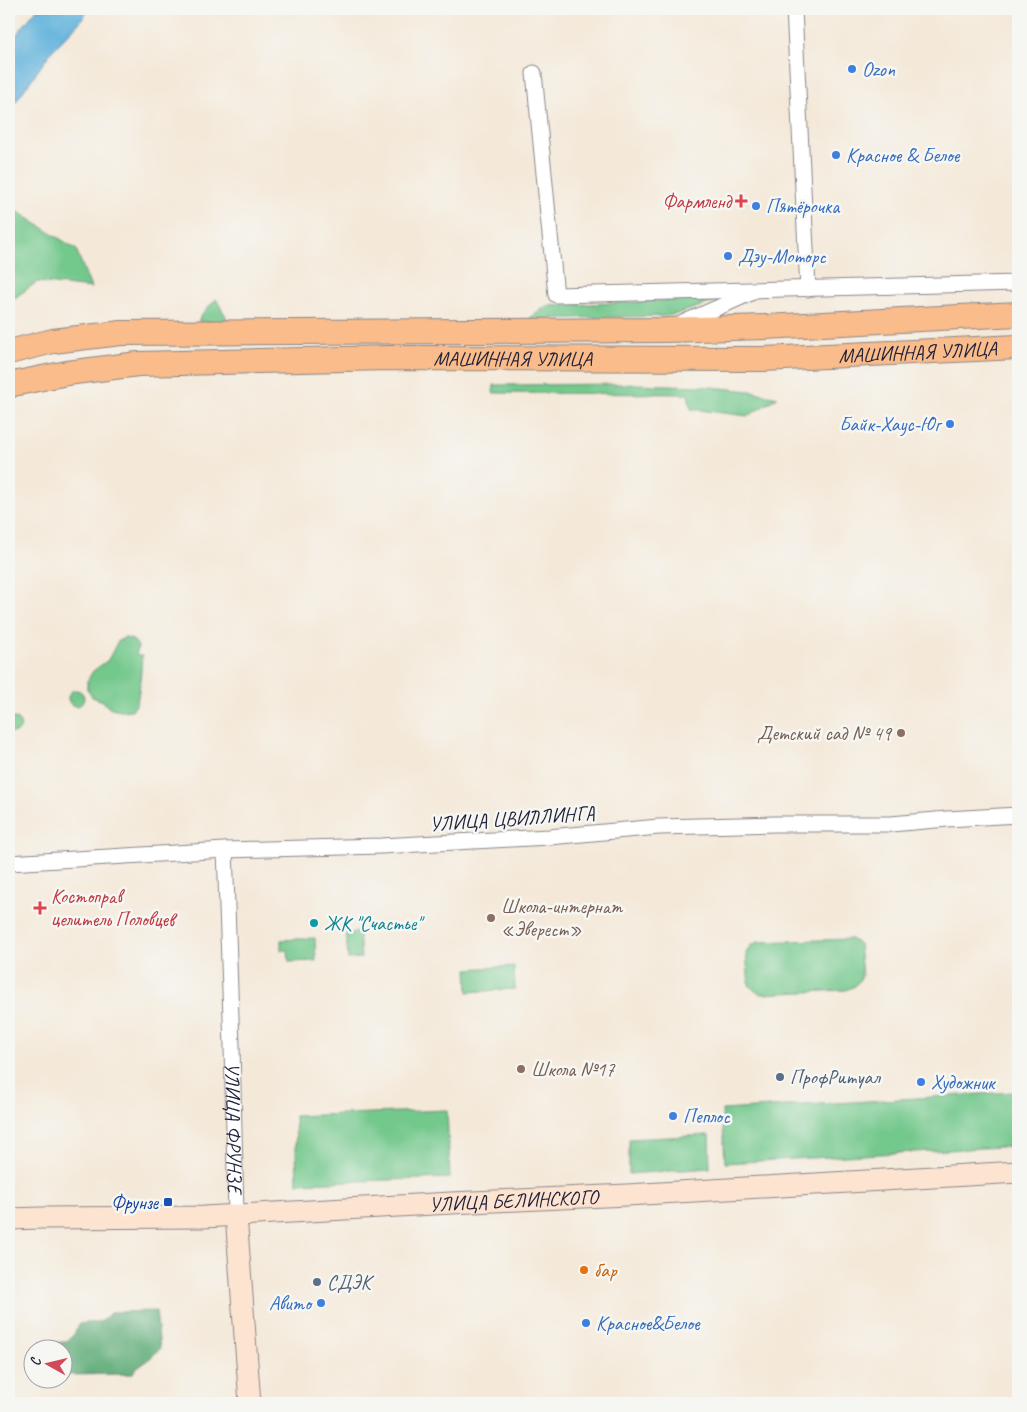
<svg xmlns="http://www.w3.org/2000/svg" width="1027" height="1412" viewBox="0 0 1027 1412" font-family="Caveat,sans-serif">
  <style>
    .green { fill: #73c88c; stroke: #4a7564 }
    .forest { fill: #5eac78; stroke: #40675a }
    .water { fill: #62b2dc; stroke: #426a8c }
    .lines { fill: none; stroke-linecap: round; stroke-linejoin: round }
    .street-casing { stroke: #8b868a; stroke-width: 17 }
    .secondary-casing { stroke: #8b868a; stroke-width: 23 }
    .primary-casing { stroke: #8b868a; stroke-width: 26 }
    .street { stroke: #fff; stroke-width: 15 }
    .secondary { stroke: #fde4d0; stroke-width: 21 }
    .primary { stroke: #f9bc8a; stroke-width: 24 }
    .shop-dot { fill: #3f7fe0; stroke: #f6f6f2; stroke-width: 2 }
    .health-dot { fill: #e0444e; stroke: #f6f6f2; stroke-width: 2 }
    .education-dot { fill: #8d6e63; stroke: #f6f6f2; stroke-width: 2 }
    .culture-dot { fill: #0f9aa8; stroke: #f6f6f2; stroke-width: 2 }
    .service-dot { fill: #5c6f8a; stroke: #f6f6f2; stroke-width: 2 }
    .transit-dot { fill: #1a4fb4; stroke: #f6f6f2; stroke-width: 2 }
    .food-dot { fill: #e8710a; stroke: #f6f6f2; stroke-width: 2 }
    .labels { text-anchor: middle; stroke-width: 5; stroke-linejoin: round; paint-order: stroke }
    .shop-label { font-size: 20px; fill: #366cbe; stroke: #f6f6f2; text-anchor: start }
    .health-label { font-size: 20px; fill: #be3a42; stroke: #f6f6f2; text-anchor: end }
    .street-label { font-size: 20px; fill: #22223b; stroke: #f6f6f2 }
    .education-label { font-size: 20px; fill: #785e54; stroke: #f6f6f2; text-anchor: start }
    .culture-label { font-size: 20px; fill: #0d838f; stroke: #f6f6f2; text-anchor: start }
    .service-label { font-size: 20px; fill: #4e5e75; stroke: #f6f6f2; text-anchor: start }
    .transit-label { font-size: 20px; fill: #164399; stroke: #f6f6f2; text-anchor: end }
    .food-label { font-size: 20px; fill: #c56008; stroke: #f6f6f2; text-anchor: start }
  </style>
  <rect width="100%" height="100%" fill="#f6f6f2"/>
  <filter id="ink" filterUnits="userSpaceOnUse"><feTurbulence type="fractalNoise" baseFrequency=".02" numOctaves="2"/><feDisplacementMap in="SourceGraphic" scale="10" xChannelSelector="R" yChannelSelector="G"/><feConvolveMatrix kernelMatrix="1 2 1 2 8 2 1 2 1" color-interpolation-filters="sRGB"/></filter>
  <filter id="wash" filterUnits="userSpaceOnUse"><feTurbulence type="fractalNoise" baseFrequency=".0096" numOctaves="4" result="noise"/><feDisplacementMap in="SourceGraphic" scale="20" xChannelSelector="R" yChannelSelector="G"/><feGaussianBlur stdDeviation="1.12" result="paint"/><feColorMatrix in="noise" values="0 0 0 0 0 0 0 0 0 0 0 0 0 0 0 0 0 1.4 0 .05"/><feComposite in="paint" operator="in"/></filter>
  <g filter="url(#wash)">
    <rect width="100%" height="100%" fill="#f4e9d9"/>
    <path class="green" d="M 9,206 L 76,249 L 91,288 L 37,282 L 9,302 Z
      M 725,298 L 677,314 L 665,316 L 529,319 L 546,306 Z
      M 216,299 L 229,322 L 198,322 L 202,314 Z
      M 635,384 L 702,386 L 750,391 L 778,397 L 748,416 L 691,409 L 688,394 L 493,393 L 494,385 Z
      M 124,638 C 131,638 136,641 138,647 L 136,655 L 142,656 C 141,666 140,705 133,709 C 125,713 117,708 109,708 L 103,701 L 92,697 L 87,689 L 87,681 L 93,671 L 108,660 L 118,641 Z
      M68 698a8 8 0 1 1 16 0a8 8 0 1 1-16 0Z
      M 13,718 C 26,722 21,736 9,732 L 9,719 Z
      M 359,932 L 361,958 L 348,959 L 346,933 Z
      M 315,938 L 316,961 L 289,962 L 288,950 L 281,950 L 281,940 Z
      M 851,939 L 859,944 L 862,976 L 855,986 L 846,990 L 762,994 L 755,991 L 749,985 L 746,953 L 751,945 L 758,942 Z
      M 514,966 L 515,989 L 468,992 L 467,969 Z
      M 1013,1092 L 1017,1146 L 725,1163 L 722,1110 Z
      M 447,1110 L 450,1178 L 297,1183 L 295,1116 Z
      M 709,1135 L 710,1168 L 629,1174 L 629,1139 Z"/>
    <path class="forest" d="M 156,1311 L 160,1349 L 147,1361 L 136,1369 L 132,1374 L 63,1375 L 62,1350 L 41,1349 C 59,1334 67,1354 79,1324 L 102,1321 L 111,1312 Z"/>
    <path class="water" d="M 37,9 L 89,9 L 79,23 L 52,51 L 9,111 L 9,44 Z"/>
  </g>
  <g filter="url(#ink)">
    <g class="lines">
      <g class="street-casing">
        <g id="street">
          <path d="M 794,9 L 808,289"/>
          <path d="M 534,73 L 556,295 L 1018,283"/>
          <path d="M 678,325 L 751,293"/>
          <path id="s1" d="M 225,850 L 232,1046 L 236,1215"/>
          <path d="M 9,863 L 225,850 L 381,846 L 549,837 L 659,827 L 776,824 L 891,824 L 947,819 L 1018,815"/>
        </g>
      </g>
      <g class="secondary-casing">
        <g id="secondary">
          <path d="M 236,1215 L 250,1403"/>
          <path id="s2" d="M 9,1219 L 41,1218 L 204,1217 L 451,1203 L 627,1195 L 1018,1172"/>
        </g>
      </g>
      <g class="primary-casing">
        <g id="primary">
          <path d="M 9,352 L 53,341 L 121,333 L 666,330 L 765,327 L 1018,314"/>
          <path id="s3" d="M 9,386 L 13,384 L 67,373 L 138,364 L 389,358 L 763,359 L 1018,347"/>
        </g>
      </g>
      <use href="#street" class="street"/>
      <use href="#secondary" class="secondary"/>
      <use href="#primary" class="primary"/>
    </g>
  </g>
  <g class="shop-dot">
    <circle cx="852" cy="69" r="5"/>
    <circle cx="836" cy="155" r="5"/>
    <circle cx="756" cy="206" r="5"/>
    <circle cx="728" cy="256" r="5"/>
    <circle cx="950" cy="424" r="5"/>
    <circle cx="921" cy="1082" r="5"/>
    <circle cx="673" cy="1116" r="5"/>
    <circle cx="321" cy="1303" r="5"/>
    <circle cx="586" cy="1323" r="5"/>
  </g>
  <g class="health-dot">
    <path d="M738.5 193.5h5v5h5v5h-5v5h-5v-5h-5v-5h5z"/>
    <path d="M37.5 900.5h5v5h5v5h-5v5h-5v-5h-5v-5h5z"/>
  </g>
  <g class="education-dot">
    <circle cx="901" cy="733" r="5"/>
    <circle cx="491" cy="918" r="5"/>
    <circle cx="521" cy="1069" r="5"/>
  </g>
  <circle class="culture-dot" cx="314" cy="923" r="5"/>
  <g class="service-dot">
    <circle cx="780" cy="1077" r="5"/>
    <circle cx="317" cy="1282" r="5"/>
  </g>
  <rect class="transit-dot" x="163" y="1197" width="10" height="10" rx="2.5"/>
  <circle class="food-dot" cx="584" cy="1270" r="5"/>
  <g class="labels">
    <g class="shop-label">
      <text x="862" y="76">Ozon</text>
      <text x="846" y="162">Красное &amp; Белое</text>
      <text x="766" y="213">Пятёрочка</text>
      <text x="738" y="263">Дэу-Моторс</text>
      <text x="940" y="431" text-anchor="end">Байк-Хаус-Юг</text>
      <text x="931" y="1089">Художник</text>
      <text x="683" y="1123">Пеплос</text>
      <text x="311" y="1310" text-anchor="end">Авито</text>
      <text x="596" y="1330">Красное&amp;Белое</text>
    </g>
    <g class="health-label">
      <text x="731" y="208">Фармленд</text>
      <text x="51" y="903" text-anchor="start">Костоправ<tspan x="51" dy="23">целитель Половцев</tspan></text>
    </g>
    <g class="street-label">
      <text dy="7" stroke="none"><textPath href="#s3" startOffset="911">МАШИННАЯ УЛИЦА</textPath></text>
      <text dy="7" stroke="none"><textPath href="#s3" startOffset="506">МАШИННАЯ УЛИЦА</textPath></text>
      <text transform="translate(512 818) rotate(-4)" y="7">УЛИЦА ЦВИЛЛИНГА</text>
      <text dy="7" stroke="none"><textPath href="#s1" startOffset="278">УЛИЦА ФРУНЗЕ</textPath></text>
      <text dy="7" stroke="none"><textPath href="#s2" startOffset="505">УЛИЦА БЕЛИНСКОГО</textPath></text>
    </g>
    <g class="education-label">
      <text x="891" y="740" text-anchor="end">Детский сад № 49</text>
      <text x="501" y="913">Школа-интернат<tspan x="501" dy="23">«Эверест»</tspan></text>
      <text x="531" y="1076">Школа №17</text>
    </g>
    <g class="culture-label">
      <text x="324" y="930">ЖК "Счастье"</text>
    </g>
    <g class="service-label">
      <text x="790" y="1084">ПрофРитуал</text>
      <text x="327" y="1289">СДЭК</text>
    </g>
    <g class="transit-label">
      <text x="158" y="1209">Фрунзе</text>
    </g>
    <g class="food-label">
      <text x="594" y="1277">бар</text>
    </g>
  </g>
  <rect width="1027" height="1412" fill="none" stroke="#f6f6f2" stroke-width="30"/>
  <g transform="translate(48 1364) rotate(278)"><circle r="24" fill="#f6f6f2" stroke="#a1a1a9"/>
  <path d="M0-4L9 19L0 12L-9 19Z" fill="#d1495b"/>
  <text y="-8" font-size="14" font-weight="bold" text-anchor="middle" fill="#22223b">С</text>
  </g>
</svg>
